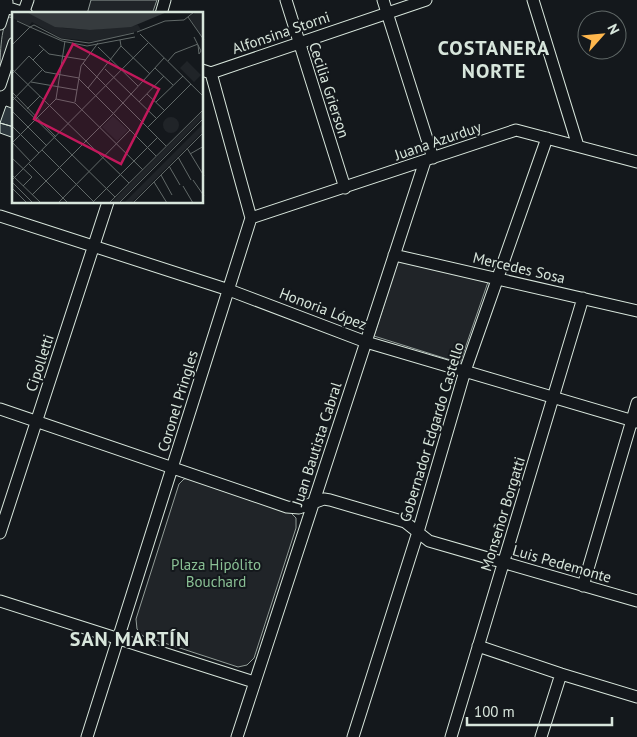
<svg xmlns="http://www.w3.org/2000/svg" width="637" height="737" viewBox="0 0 637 737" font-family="'PT Sans',sans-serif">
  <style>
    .green { fill: #202428; stroke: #939e99 }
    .building { fill: #2c363c; stroke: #d8e6dc }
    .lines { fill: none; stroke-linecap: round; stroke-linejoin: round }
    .minor-casing { stroke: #d8e6dc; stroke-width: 13 }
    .minor { stroke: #14181c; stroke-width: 11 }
    .labels { text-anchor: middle; stroke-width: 4; stroke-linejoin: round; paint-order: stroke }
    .street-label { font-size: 15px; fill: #d8e6dc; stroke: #14181c }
    .park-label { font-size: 15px; fill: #8ac095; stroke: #14181c }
    .district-label { font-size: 20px; font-weight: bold; letter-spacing: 1px; fill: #d8e6dc; stroke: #14181c }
    .inset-road { fill: none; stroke: #626a69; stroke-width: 1 }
    .view { fill: #c2185b; fill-opacity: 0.15; stroke: #c2185b; stroke-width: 2.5 }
    .inset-edge { fill: none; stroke: #d8e6dc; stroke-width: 2.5 }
  </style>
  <rect width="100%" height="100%" fill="#14181c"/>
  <path class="green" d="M 91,0 L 157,0 L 152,14 L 87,14 Z
    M 9,17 L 14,18 L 14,33 L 0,75 C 0,61 0,26 9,17 Z
    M 398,261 L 488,282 L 460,363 L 374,336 Z
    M 191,478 L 288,510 L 296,518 L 296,528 L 254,658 L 247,665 L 238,667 L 143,636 L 137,629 L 136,619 L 179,484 L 184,479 Z"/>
  <path class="building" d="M 6,106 L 14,109 L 14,127 L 0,123 Z
    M 0,123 L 14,127 L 14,138 L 0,133 Z"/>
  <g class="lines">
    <g class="minor-casing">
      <path id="minor" d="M 286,0 L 345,188
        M 383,0 L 433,158
        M 533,0 L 578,146
        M 0,5 L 27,14
        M 23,14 L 28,0
        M 161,14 L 165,0
        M 0,24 L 7,2
        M 202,70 L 211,73 L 426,0
        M 0,85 L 14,43
        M 0,216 L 229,290 L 366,342 L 637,422
        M 251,218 L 516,130 L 637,162
        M 394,255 L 637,311
        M 0,409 L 287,507 L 299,508 L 324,499 L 330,500 L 405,522 L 429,541 L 637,601
        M 0,533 L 108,202
        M 583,586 L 637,403
        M 0,601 L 254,682
        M 478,646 L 561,674 L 637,697
        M 87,737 L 251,218 L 211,73
        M 237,737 L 425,161
        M 353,737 L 418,532 L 465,371 L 547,138
        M 451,737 L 583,298
        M 541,737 L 561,674"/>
    </g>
    <use href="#minor" class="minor"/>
  </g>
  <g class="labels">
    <g class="street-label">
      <text transform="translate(281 33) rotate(-19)" y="5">Alfonsina Storni</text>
      <text transform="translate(329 90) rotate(72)" y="5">Cecilia Grierson</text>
      <text transform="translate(438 141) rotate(-19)" y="5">Juana Azurduy</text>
      <text transform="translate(519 268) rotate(13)" y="5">Mercedes Sosa</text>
      <text transform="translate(323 309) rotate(21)" y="5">Honoria López</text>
      <text transform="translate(40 363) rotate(-72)" y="5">Cipolletti</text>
      <text transform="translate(178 401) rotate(-73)" y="5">Coronel Pringles</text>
      <text transform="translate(432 432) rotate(-73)" y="5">Gobernador Edgardo Castello</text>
      <text transform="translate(317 444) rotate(-72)" y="5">Juan Bautista Cabral</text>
      <text transform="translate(503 514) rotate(-73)" y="5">Monseñor Borgatti</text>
      <text transform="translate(562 564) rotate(16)" y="5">Luis Pedemonte</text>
    </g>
    <g class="park-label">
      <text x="216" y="570">Plaza Hipólito<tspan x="216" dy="17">Bouchard</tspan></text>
    </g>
    <g class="district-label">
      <text x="494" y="55">COSTANERA<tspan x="494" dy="23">NORTE</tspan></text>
      <text x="130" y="646">SAN MARTÍN</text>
    </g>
  </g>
  <g transform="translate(12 12)">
    <rect width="191" height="191" fill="#14181c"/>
    <path d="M 0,0 L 14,0 L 51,16 L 78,18 L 126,13 L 129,18 L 87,30 L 49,26 L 20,10 L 17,14 L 0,6 ZM 184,0 L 191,0 L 191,27 L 177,5 ZM 175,49 L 189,63 L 182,70 L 168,56 ZM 191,99 L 191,105 L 106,191 L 99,191 ZM 101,104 L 116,118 L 105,129 L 90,115 ZM151 113a8 8 0 1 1 16 0a8 8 0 1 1-16 0ZM 191,112 L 191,119 L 119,191 L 112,191 Z" fill="#202428"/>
    <path d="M 14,0 L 155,0 L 119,15 L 78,18 L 43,15 Z" fill="#363b3e"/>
    <path class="inset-road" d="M 176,5 L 192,28M 125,20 L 153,9 L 172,8 L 182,0M 122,21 L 77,31 L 49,27 L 22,13 L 18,15 L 50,29 L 75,34 L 123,25M 128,22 L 192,85M 182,25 L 189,39 L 187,42 L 186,33M 108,28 L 109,34 L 138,62M 0,33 L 18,15 L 5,9M 27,33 L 37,42 L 74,48M 86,35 L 126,74M 21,48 L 32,37M 156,49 L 163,41 L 186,32M 71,51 L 154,134M 143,56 L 161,73M 0,57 L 117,171M 93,57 L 144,106M 0,62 L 17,44 L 33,60 L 67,66M 67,67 L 144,144M 19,70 L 65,78M 76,76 L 109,34M 0,80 L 44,125M 135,82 L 152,98M 0,84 L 103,185M 44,87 L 63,91 L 131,158M 0,89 L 30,58M 63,90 L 69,54 L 86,31M 127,90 L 152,64M 144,90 L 171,64M 15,97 L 28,84M 0,99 L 35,134M 0,114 L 27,141M 136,115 L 179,72M 0,130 L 19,150M 0,131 L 44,87 L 53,29M 175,136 L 192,164M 30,138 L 83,191M 178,142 L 192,134M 166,145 L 179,168M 0,146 L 20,165 L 11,174M 17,152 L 56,191M 157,154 L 168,173M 0,163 L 29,191M 149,163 L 160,183M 0,168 L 136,31M 181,168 L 192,184M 0,170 L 21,191M 142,170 L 155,191M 171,174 L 181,191M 0,176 L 15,191M 20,183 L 99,104 L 152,46M 46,191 L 118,118M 80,191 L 146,125M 97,191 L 192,97M 107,191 L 192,106M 121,191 L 192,120"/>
    <path class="view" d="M 61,32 L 147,77 L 109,152 L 22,107 Z"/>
    <rect width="191" height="191" class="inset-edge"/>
  </g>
  <g transform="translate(602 35) rotate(63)"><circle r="24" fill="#14181c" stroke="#626a69"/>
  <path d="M0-4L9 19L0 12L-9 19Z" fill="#ffb74d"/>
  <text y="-8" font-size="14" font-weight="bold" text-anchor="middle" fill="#d8e6dc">N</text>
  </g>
  <path d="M467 717v8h145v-8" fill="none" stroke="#d8e6dc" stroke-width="2.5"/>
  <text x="474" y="717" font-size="15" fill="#d8e6dc" stroke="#14181c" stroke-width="4" paint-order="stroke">100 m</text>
</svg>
